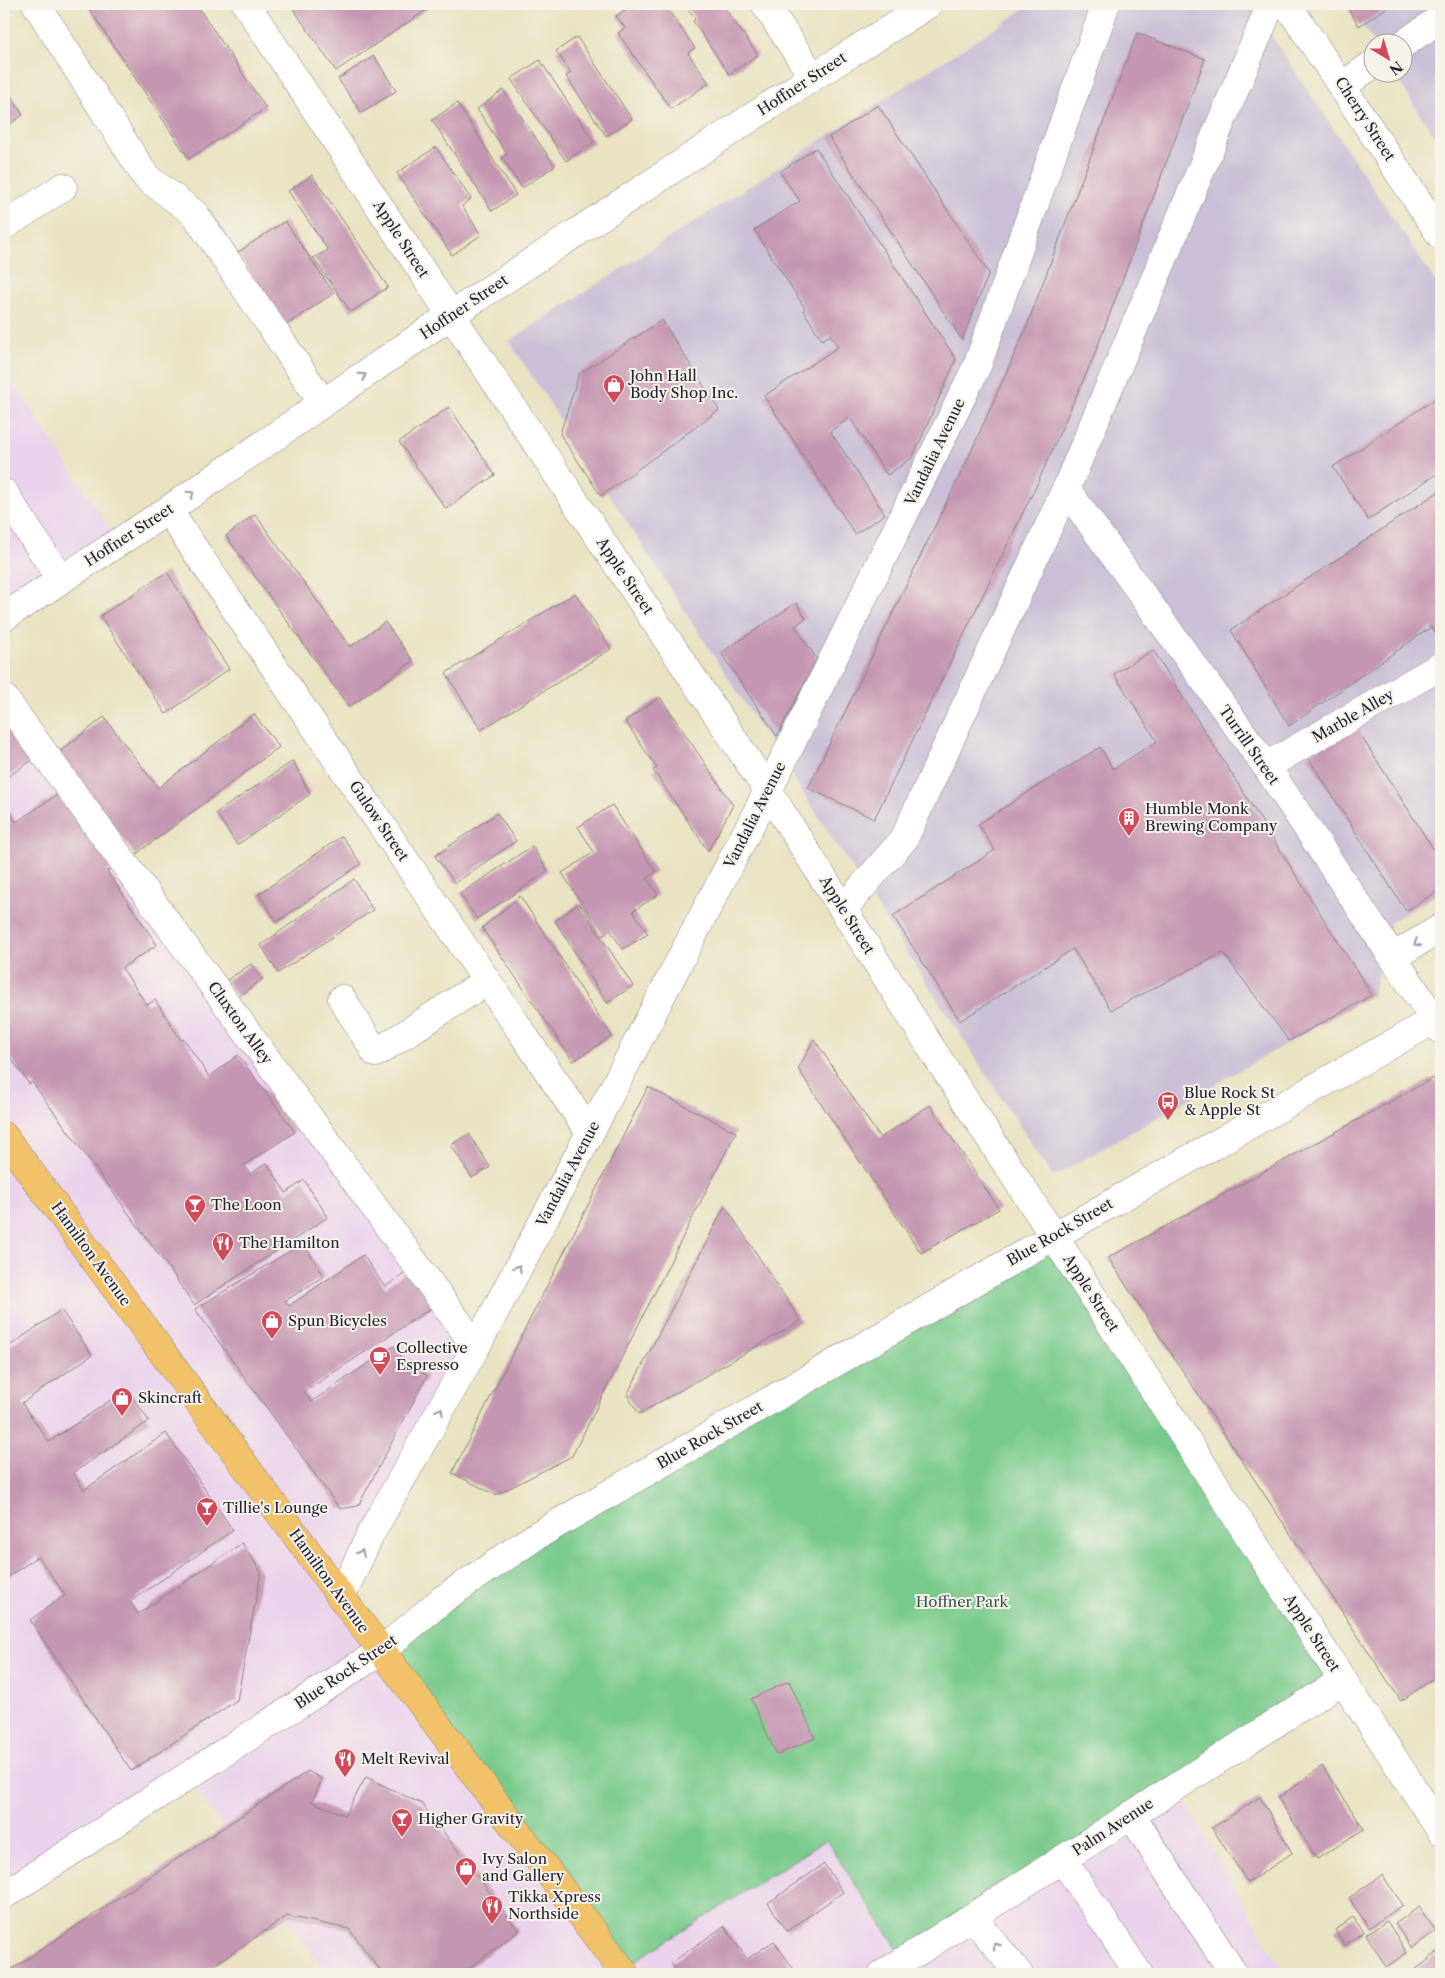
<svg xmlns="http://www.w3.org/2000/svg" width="1445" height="1978" viewBox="0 0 1445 1978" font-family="'Libre Caslon Text',serif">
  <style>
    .built { fill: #ead1ec }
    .industrial { fill: #cabfd6 }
    .green { fill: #78ca8c; stroke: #4d7664 }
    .building { fill: #c596b1 }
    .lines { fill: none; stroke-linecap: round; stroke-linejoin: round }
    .minor-casing { stroke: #86827e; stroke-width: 29 }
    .major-casing { stroke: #86827e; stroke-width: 29 }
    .minor { stroke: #fff; stroke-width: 28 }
    .major { stroke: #f2c26a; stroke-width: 28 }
    .oneway { stroke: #9c9ca7 }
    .labels { text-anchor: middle; stroke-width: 4; stroke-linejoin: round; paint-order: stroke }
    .street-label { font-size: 15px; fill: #22223b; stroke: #f7f3e8 }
    .poi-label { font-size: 15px; fill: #22223b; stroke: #f7f3e8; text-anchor: start }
    .park-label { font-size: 15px; fill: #3c5453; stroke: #f7f3e8 }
  </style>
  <rect width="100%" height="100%" fill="#f7f3e8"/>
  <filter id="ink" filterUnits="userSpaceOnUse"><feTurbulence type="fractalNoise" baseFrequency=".02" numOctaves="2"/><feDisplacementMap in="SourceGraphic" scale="10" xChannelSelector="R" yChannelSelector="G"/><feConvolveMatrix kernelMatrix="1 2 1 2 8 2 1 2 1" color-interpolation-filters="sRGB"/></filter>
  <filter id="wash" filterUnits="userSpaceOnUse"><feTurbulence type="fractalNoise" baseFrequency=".0096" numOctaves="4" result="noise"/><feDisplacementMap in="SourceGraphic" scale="20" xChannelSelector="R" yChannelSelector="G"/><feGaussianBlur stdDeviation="1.12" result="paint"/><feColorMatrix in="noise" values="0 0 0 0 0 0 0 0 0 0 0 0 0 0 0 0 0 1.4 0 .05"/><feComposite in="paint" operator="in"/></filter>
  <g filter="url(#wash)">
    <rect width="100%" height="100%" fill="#e9e3c2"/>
    <path class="built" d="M 4,369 L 119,542 L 4,617 Z
      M 4,698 L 476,1347 L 341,1597 L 622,1970 L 826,1840 L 905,1960 L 1176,1787 L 1285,1974 L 326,1974 L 187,1776 L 4,1895 Z"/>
    <path class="industrial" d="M 1032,4 L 1250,4 L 1441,290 L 1441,892 L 1391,922 L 1372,995 L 1053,1177 L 509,341 Z
      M 1348,4 L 1441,4 L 1441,145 L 1393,73 L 1402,72 L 1402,42 L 1374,42 Z"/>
    <path class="green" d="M 1054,1236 L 1343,1680 L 905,1960 L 826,1840 L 621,1970 L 381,1651 L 443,1599 Z"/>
    <g id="blocks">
      <path class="building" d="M 86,4 L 196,4 L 266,108 L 189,159 Z
        M 290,4 L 435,4 L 336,71 Z
        M 633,4 L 664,4 L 695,48 L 688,53 L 709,83 L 671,109 L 618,33 L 625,28 L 616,16 Z
        M 685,4 L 722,4 L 758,55 L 729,74 L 693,21 L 695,19 Z
        M 1345,4 L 1392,4 L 1359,26 Z
        M 1137,33 L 1205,59 L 1094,356 L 1037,484 L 874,819 L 808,788 L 970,454 L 1026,328 Z
        M 577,37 L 632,119 L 606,136 L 566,76 L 571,73 L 556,51 Z
        M 374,56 L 396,91 L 362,113 L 338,79 Z
        M 540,60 L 594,142 L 566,161 L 511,79 Z
        M 4,85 L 23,115 L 4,128 Z
        M 503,90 L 555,166 L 522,188 L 502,158 L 507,154 L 477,109 Z
        M 457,103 L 516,195 L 492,211 L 432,120 Z
        M 878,105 L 989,273 L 962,340 L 829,137 Z
        M 436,147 L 471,199 L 462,206 L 481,235 L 452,255 L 397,173 Z
        M 816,148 L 956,359 L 913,457 L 887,475 L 850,418 L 830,431 L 885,514 L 855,534 L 764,396 L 838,347 L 830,335 L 822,340 L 803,310 L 805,308 L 754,230 L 800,201 L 780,172 Z
        M 312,175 L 388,287 L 351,312 L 313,258 L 328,250 L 288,191 Z
        M 285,221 L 334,293 L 285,326 L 237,253 Z
        M 662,320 L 719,410 L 601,496 L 560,434 L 579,374 Z
        M 1441,395 L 1441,471 L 1368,520 L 1333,467 Z
        M 449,407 L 495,475 L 446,509 L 399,442 Z
        M 1441,490 L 1441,640 L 1431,627 L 1289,726 L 1231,630 Z
        M 255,514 L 350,647 L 385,622 L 413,661 L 349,707 L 226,536 Z
        M 167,572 L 229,669 L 166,714 L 100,616 Z
        M 575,593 L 611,649 L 481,730 L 446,673 Z
        M 796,603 L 806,618 L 795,626 L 817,659 L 777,736 L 721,653 Z
        M 1153,650 L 1372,995 L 1289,1041 L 1223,953 L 1111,1010 L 1073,949 L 960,1021 L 893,916 L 995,850 L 978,824 L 1100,747 L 1113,769 L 1157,741 L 1114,674 Z
        M 660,697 L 733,805 L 708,851 L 653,770 L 657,768 L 625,721 Z
        M 254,714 L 279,747 L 135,855 L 58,753 L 104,717 L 158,788 Z
        M 4,721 L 34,759 L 4,779 Z
        M 1354,725 L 1441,861 L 1441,889 L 1406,911 L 1307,756 Z
        M 293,761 L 310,794 L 237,845 L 216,813 Z
        M 61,792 L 112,868 L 107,871 L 157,945 L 122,968 L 147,1005 L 155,1000 L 181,1040 L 184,1039 L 209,1077 L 238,1055 L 295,1132 L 244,1165 L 250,1174 L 267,1163 L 286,1193 L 304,1180 L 328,1217 L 194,1305 L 168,1267 L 32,1082 L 29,1084 L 4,1048 L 4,803 L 16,822 Z
        M 612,805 L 656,872 L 647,878 L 658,895 L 633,911 L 648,934 L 623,949 L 610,930 L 603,936 L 562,873 L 594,852 L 578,827 Z
        M 497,813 L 516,841 L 455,883 L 435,856 Z
        M 342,836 L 361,864 L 277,922 L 259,894 Z
        M 532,846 L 548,871 L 477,919 L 460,894 Z
        M 354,879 L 373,910 L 278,973 L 261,945 Z
        M 520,896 L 612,1036 L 573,1061 L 482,928 Z
        M 579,903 L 633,986 L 607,1003 L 555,921 Z
        M 251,964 L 263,979 L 238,997 L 226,981 Z
        M 814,1039 L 880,1138 L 930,1105 L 999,1209 L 921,1253 L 798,1069 Z
        M 1433,1078 L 1441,1091 L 1441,1673 L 1401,1701 L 1108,1258 Z
        M 648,1087 L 736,1132 L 572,1456 L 496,1495 L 452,1473 Z
        M 469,1134 L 490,1167 L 472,1178 L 451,1145 Z
        M 725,1206 L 801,1321 L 639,1414 L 627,1395 Z
        M 303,1243 L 324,1276 L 285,1301 L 289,1306 L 363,1255 L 385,1287 L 411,1269 L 436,1305 L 304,1392 L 311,1402 L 394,1346 L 414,1375 L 420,1371 L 427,1376 L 358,1506 L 340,1509 L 195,1309 Z
        M 61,1310 L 92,1355 L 22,1403 L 49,1442 L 127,1389 L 149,1421 L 73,1473 L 84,1490 L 166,1433 L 233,1530 L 130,1602 L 138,1614 L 242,1543 L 261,1572 L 237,1700 L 131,1771 L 30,1620 L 65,1595 L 38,1556 L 4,1580 L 4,1350 Z
        M 789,1681 L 815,1738 L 777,1755 L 751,1699 Z
        M 1322,1766 L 1364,1829 L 1317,1859 L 1278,1798 Z
        M 308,1771 L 322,1779 L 312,1802 L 345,1815 L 366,1777 L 422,1804 L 519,1931 L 461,1974 L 383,1974 L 349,1929 L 287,1916 L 201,1974 L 5,1974 Z
        M 1260,1797 L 1292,1853 L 1248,1883 L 1212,1828 Z
        M 824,1864 L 843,1892 L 787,1931 L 768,1903 Z
        M 1382,1875 L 1403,1905 L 1369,1928 L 1349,1898 Z
        M 1419,1907 L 1436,1931 L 1412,1948 L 1395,1924 Z
        M 1353,1917 L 1364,1932 L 1345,1945 L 1335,1930 Z
        M 1387,1921 L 1407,1953 L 1386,1967 L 1366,1934 Z
        M 724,1926 L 747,1959 L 774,1941 L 797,1974 L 679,1974 L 671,1963 Z
        M 1441,1950 L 1441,1974 L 1418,1974 L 1415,1970 Z"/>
    </g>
  </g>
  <g filter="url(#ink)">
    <use href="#blocks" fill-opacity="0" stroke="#86827e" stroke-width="1"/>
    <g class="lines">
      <g class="minor-casing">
        <path id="minor" d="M 36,4 L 146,177 L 195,214 L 323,403
          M 246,4 L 451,315 L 768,791 L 935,1054 L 1441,1831
          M 765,4 L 813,77
          M 1287,4 L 1441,236
          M 1402,45 L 1441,18
          M 1342,86 L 1372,65
          M 4,226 L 63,187
          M 1066,489 L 1266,766 L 1441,1030
          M 4,493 L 61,580
          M 168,510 L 590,1133
          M 4,617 L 168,510 L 451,315 L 813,77 L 929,4
          M 4,698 L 476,1347
          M 1266,766 L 1441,666
          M 843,909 L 904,839 L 1066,489 L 1271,4
          M 1393,957 L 1441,928
          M 342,999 L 376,1053 L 487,981
          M 341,1597 L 370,1535 L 476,1347 L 590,1133 L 768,791 L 977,366 L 1106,4
          M 1131,1815 L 1234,1974
          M 1063,1860 L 1139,1974
          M 4,1895 L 381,1651 L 443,1599 L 536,1536 L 1054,1236 L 1441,1016
          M 973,1917 L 1019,1974
          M 883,1974 L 1343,1680"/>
      </g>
      <g class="major-casing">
        <path id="major" d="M 4,1136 L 341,1597 L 625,1974"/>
      </g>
      <use href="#minor" class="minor"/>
      <use href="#major" class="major"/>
    </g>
    <defs><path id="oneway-chevron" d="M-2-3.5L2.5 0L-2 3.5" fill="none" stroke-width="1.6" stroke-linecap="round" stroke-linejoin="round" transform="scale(1.25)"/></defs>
    <g class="oneway">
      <use href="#oneway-chevron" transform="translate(363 376) rotate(-35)"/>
      <use href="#oneway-chevron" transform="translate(191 494) rotate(-35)"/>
      <use href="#oneway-chevron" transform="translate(1417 943) rotate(149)"/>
      <use href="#oneway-chevron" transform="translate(518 1268) rotate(-62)"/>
      <use href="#oneway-chevron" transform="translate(440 1411) rotate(-61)"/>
      <use href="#oneway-chevron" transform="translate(361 1553) rotate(-65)"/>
      <use href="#oneway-chevron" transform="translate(996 1946) rotate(-128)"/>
    </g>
  </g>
  <defs>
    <g id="shop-pin" transform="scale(1.125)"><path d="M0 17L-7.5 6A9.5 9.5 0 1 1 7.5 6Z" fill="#d1495b" stroke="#f7f3e8"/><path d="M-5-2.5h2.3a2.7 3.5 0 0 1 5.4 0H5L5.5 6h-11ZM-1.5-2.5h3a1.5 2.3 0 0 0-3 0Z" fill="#fff"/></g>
    <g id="building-pin" transform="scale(1.125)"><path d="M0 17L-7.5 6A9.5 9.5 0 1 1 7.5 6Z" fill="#d1495b" stroke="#f7f3e8"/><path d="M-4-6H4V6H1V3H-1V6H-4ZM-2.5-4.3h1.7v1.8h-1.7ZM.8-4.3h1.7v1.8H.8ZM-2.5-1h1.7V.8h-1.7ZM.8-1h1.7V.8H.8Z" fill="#fff"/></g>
    <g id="bus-pin" transform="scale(1.125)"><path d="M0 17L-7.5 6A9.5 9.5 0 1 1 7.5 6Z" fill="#d1495b" stroke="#f7f3e8"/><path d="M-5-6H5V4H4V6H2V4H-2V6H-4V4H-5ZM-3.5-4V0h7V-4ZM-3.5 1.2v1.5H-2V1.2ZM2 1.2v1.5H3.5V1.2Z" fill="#fff"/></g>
    <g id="bar-pin" transform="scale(1.125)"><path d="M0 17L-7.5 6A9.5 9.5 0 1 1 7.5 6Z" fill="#d1495b" stroke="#f7f3e8"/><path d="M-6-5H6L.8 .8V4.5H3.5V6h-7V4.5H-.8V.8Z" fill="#fff"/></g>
    <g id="restaurant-pin" transform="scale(1.125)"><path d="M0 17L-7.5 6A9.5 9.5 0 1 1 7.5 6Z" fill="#d1495b" stroke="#f7f3e8"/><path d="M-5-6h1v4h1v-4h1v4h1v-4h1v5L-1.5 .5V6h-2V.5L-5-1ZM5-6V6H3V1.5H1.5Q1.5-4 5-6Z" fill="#fff"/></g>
    <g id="cafe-pin" transform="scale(1.125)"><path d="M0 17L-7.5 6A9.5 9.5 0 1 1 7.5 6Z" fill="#d1495b" stroke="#f7f3e8"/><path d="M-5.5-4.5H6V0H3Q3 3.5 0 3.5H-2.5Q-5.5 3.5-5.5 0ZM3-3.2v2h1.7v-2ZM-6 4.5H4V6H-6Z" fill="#fff"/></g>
  </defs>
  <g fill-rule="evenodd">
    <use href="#shop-pin" x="614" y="385"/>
    <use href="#building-pin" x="1129" y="818"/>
    <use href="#bus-pin" x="1168" y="1102"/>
    <use href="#bar-pin" x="195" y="1205"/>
    <use href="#restaurant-pin" x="223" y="1243"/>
    <use href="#shop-pin" x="272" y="1321"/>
    <use href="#cafe-pin" x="380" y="1357"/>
    <use href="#shop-pin" x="122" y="1398"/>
    <use href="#bar-pin" x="207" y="1508"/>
    <use href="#restaurant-pin" x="345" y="1759"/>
    <use href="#bar-pin" x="402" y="1819"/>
    <use href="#shop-pin" x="466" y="1868"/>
    <use href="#restaurant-pin" x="492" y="1906"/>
  </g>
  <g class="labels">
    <g class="street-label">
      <text transform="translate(802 84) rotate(-33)" y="5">Hoffner Street</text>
      <text transform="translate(1365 119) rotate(57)" y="5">Cherry Street</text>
      <text transform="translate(401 239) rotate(57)" y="5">Apple Street</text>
      <text transform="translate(464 307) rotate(-34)" y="5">Hoffner Street</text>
      <text transform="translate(935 452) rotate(-64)" y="5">Vandalia Avenue</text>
      <text transform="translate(129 535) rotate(-33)" y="5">Hoffner Street</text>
      <text transform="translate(625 576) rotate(56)" y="5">Apple Street</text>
      <text transform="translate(1353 716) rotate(-30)" y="5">Marble Alley</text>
      <text transform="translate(1249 745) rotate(55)" y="5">Turrill Street</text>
      <text transform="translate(755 815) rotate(-63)" y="5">Vandalia Avenue</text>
      <text transform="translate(379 821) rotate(56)" y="5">Gulow Street</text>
      <text transform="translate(847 915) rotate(58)" y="5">Apple Street</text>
      <text transform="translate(240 1023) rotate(54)" y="5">Cluxton Alley</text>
      <text transform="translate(568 1174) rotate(-62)" y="5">Vandalia Avenue</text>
      <text transform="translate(1060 1232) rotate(-30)" y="5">Blue Rock Street</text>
      <text transform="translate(91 1254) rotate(54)" y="5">Hamilton Avenue</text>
      <text transform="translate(1091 1293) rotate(57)" y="5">Apple Street</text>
      <text transform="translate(710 1435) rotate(-30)" y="5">Blue Rock Street</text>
      <text transform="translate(329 1581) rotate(54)" y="5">Hamilton Avenue</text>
      <text transform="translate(1312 1633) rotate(57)" y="5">Apple Street</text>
      <text transform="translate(346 1672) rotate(-34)" y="5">Blue Rock Street</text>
      <text transform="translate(1113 1827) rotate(-33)" y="5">Palm Avenue</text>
    </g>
    <g class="poi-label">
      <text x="630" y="381">John Hall<tspan x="630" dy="17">Body Shop Inc.</tspan></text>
      <text x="1145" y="814">Humble Monk<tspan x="1145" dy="17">Brewing Company</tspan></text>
      <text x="1184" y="1098">Blue Rock St<tspan x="1184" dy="17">&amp; Apple St</tspan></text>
      <text x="211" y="1210">The Loon</text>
      <text x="239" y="1248">The Hamilton</text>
      <text x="288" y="1326">Spun Bicycles</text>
      <text x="396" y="1353">Collective<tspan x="396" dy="17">Espresso</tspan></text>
      <text x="138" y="1403">Skincraft</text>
      <text x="223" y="1513">Tillie's Lounge</text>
      <text x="361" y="1764">Melt Revival</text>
      <text x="418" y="1824">Higher Gravity</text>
      <text x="482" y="1864">Ivy Salon<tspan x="482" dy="17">and Gallery</tspan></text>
      <text x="508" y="1902">Tikka Xpress<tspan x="508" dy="17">Northside</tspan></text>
    </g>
    <g class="park-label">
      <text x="962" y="1607">Hoffner Park</text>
    </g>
  </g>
  <rect width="1445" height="1978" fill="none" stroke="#f7f3e8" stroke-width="20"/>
  <g transform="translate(1388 58) rotate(142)"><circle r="24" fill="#f7f3e8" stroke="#a29fa3"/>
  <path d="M0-4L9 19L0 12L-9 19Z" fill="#d1495b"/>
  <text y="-8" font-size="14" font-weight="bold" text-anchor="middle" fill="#22223b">N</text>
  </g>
</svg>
